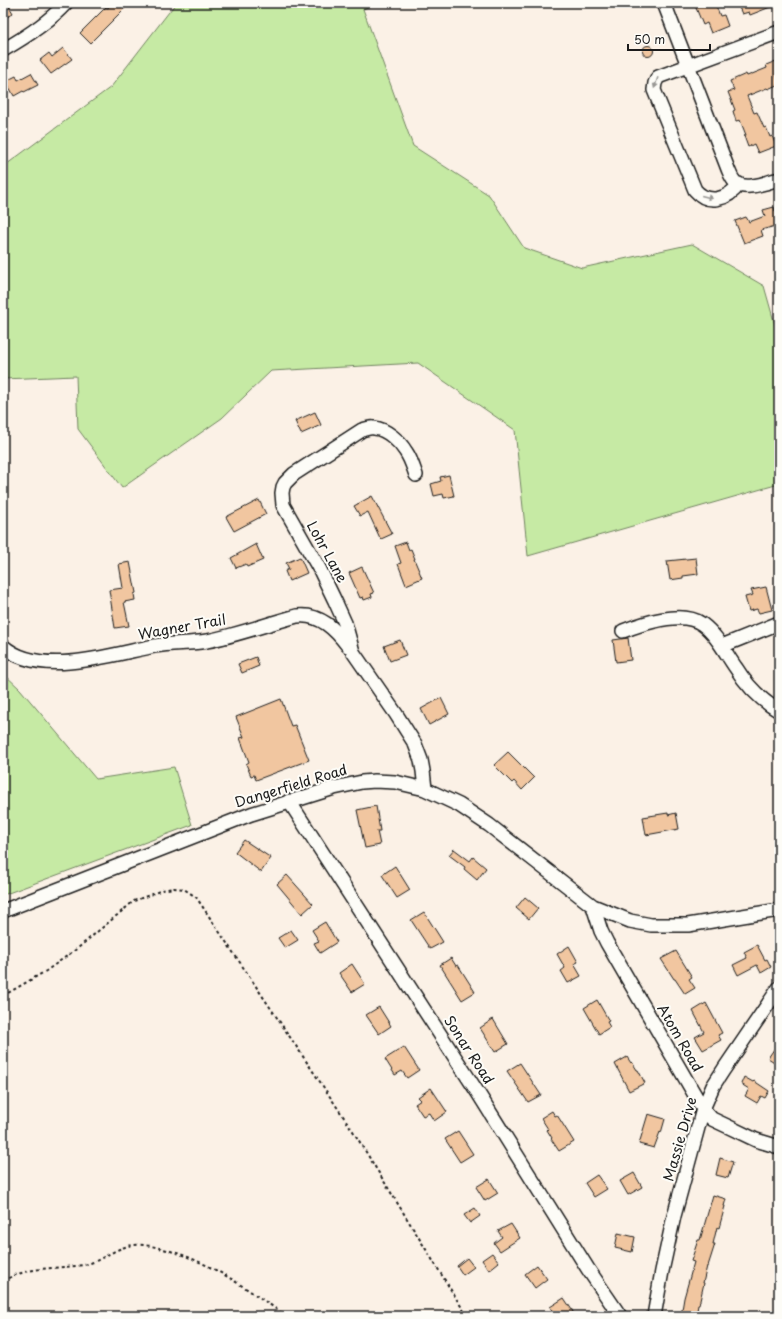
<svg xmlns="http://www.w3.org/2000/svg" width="782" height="1319" viewBox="0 0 782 1319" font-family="'Playpen Sans',sans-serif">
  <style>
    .green { fill: #c6eaa4; stroke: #718360 }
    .building { fill: #f1c6a0; stroke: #1c1c1c }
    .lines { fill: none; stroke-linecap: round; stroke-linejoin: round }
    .minor-casing { stroke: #1c1c1c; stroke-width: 16 }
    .path { stroke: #1c1c1c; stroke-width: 2; stroke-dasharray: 3 3; stroke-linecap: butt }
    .minor { stroke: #fdfcf7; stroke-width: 13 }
    .oneway { fill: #989794 }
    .labels { text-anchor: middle; stroke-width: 4; stroke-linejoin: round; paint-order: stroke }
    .street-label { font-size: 14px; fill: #1c1c1c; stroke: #fdfcf7 }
  </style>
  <rect width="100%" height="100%" fill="#fbf1e6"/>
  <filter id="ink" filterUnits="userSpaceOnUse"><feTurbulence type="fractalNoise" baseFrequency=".025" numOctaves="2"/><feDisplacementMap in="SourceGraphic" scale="8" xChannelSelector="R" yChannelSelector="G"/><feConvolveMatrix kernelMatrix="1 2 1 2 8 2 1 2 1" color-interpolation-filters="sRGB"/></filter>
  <g filter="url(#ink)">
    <path class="green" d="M 176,3 L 378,3 L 363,9 L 413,146 L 489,195 L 524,248 L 582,268 L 692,244 L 764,286 L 779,339 L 779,484 L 528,556 L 515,430 L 418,363 L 271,371 L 222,418 L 122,488 L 78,429 L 76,376 L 3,379 L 3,167 L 111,87 Z
      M 3,673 L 20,689 L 96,779 L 174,767 L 192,825 L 3,895 Z"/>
    <path class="building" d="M 3,3 L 7,3 L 13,13 L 3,20 Z
      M 112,3 L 130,3 L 90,43 L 80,33 L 106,7 L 108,8 Z
      M 694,3 L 715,3 L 720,16 L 724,15 L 728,26 L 711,33 L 707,23 L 703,25 Z
      M 737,3 L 778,3 L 778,4 L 750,15 L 749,12 L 742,14 Z
      M642.5 51a5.5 5.5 0 1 1 11 0a5.5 5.5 0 1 1-11 0Z
      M 63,48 L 72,59 L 51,74 L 40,60 L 49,53 L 52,57 Z
      M 776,61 L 779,69 L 779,73 L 776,74 L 779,84 L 768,89 L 767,88 L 747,96 L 754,113 L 757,112 L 764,128 L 766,127 L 770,137 L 772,136 L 776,146 L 758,153 L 754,144 L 748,147 L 744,136 L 746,135 L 740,120 L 736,121 L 733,111 L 735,110 L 728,92 L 734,90 L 730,81 L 746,74 L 747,76 L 767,68 L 766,65 Z
      M 31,73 L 38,85 L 24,92 L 23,91 L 14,96 L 6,81 L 16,76 L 18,80 Z
      M 774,207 L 775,211 L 779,210 L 779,225 L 761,230 L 763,236 L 744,243 L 735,221 L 746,217 L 749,222 L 765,216 L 763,210 Z
      M 315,412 L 321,425 L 301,434 L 295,421 Z
      M 449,475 L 454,496 L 444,498 L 443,494 L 434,496 L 431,484 L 441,481 L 440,477 Z
      M 372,496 L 392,534 L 381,539 L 380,538 L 368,512 L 360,516 L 354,506 Z
      M 259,500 L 266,514 L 234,531 L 226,517 Z
      M 406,542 L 409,550 L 411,549 L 415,559 L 414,559 L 422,578 L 406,585 L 398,564 L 401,563 L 395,546 Z
      M 256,544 L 263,560 L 247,567 L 246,564 L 236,568 L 231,558 Z
      M 300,557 L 307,573 L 289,581 L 285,571 L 289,569 L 286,563 Z
      M 696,558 L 698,574 L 683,576 L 683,578 L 670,580 L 667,561 Z
      M 130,562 L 136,593 L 134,594 L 135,600 L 124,602 L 129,626 L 115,628 L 109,590 L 123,588 L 119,564 Z
      M 362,567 L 374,593 L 371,594 L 372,597 L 364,600 L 363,597 L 360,598 L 349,573 Z
      M 766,587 L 772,610 L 759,613 L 757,609 L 749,611 L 745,597 L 753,595 L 751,590 Z
      M 628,638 L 631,660 L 616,662 L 613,640 Z
      M 400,640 L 406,655 L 390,661 L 384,646 Z
      M 256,657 L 259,666 L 242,673 L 238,664 Z
      M 441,698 L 449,714 L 429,725 L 421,709 Z
      M 281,699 L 291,726 L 295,725 L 309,760 L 256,780 L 254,775 L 251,776 L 246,764 L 249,762 L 240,738 L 244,737 L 236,717 Z
      M 508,752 L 534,778 L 522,790 L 514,781 L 512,783 L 494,765 Z
      M 376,806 L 380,831 L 377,831 L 380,845 L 365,848 L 357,810 Z
      M 668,813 L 668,815 L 676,813 L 679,829 L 646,835 L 643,817 Z
      M 244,840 L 271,858 L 261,872 L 235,852 Z
      M 454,849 L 470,861 L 473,857 L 486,868 L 477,880 L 464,869 L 465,867 L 449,855 Z
      M 395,866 L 410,890 L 397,898 L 382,875 Z
      M 287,875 L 313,904 L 302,914 L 277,884 Z
      M 525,897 L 538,908 L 529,919 L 516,908 Z
      M 424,912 L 443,942 L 430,949 L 411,920 Z
      M 325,922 L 337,942 L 320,953 L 314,943 L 319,941 L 312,930 Z
      M 291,930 L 298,940 L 285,948 L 278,938 Z
      M 757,945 L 765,960 L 767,959 L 771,967 L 761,973 L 757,965 L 738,975 L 733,965 L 747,958 L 744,952 Z
      M 569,946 L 578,962 L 574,964 L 581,976 L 568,983 L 561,971 L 565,968 L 557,954 Z
      M 676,951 L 692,977 L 689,979 L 695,988 L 685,994 L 675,979 L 674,979 L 661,959 Z
      M 451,958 L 456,966 L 458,965 L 475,992 L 462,1000 L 440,965 Z
      M 352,964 L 365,984 L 352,992 L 339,973 Z
      M 597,1000 L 609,1021 L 607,1022 L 610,1027 L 599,1034 L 584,1008 Z
      M 706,1003 L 722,1033 L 718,1035 L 721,1040 L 703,1050 L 695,1037 L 704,1032 L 693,1011 Z
      M 379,1007 L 391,1026 L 379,1034 L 366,1015 Z
      M 493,1019 L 508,1044 L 495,1052 L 480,1028 Z
      M 779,1042 L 779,1065 L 768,1058 Z
      M 404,1047 L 419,1070 L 407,1078 L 402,1071 L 395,1075 L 385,1059 Z
      M 627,1057 L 631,1063 L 632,1062 L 637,1070 L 638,1070 L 645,1083 L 629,1091 L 615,1064 Z
      M 520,1063 L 541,1095 L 528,1102 L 507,1071 Z
      M 744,1077 L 753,1082 L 754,1081 L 769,1091 L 765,1098 L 761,1096 L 757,1103 L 745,1096 L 749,1089 L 741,1084 Z
      M 431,1088 L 447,1112 L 434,1121 L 429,1113 L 423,1116 L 415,1104 L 421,1100 L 418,1097 Z
      M 552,1111 L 555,1116 L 557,1115 L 574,1142 L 559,1151 L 551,1139 L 552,1138 L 547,1130 L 548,1129 L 541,1118 Z
      M 648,1114 L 665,1119 L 661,1133 L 660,1132 L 654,1148 L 639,1144 Z
      M 458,1131 L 473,1154 L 460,1162 L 445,1139 Z
      M 720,1158 L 733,1162 L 728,1178 L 716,1175 Z
      M 634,1173 L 642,1187 L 628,1195 L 620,1181 Z
      M 597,1175 L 607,1189 L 594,1197 L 585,1183 Z
      M 489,1179 L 498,1193 L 485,1201 L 476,1187 Z
      M 713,1195 L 726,1199 L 724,1206 L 725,1206 L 719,1228 L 717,1227 L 713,1244 L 715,1244 L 708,1266 L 707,1266 L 703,1283 L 704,1283 L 699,1305 L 698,1305 L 696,1316 L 681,1316 L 684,1298 L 694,1262 L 691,1261 L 698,1240 L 700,1240 Z
      M 475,1208 L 480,1216 L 470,1223 L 464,1215 Z
      M 511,1224 L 520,1238 L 500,1251 L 494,1243 L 502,1237 L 498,1231 Z
      M 618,1233 L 635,1237 L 632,1252 L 615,1248 Z
      M 492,1253 L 499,1262 L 489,1270 L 482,1260 Z
      M 467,1258 L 474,1267 L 463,1275 L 457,1266 Z
      M 537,1265 L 547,1279 L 535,1288 L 525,1274 Z
      M 564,1298 L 572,1310 L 575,1316 L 555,1316 L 550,1307 Z"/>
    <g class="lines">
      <g class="minor-casing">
        <path id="minor" d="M 664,3 L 728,169 C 730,174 732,180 736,183 C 747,191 767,182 779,179
          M 3,50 C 26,37 48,23 66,3
          M 739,184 C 728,200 708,205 695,190 L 654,90 L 655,83 L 658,77 L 779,32
          M 416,475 C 413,467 411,459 406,452 C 400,442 387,429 374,428 C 370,427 366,429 362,430 L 294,474 L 285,483 L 283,487 L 282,493 L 283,505 L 320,570 L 335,601 L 345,623 L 353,652 L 396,714 L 415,744 L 421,760 L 423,771 L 425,789
          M 623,631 C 644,623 682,610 702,624 C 717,635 726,654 736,668 C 747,686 761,700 779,711
          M 3,646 C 40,679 113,654 155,646 C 172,643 190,644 207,641 C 237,635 267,624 297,616 C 320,613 336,630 348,646
          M 722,646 L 779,623
          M 289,801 L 478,1093 L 588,1269 L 620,1316
          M 593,906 L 601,931 L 607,943 L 703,1109 L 712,1119 L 729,1127 L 756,1140 L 779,1147
          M 3,911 L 251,814 L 334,788 L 362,782 L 375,781 L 395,782 L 425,789 L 459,805 L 489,825 L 593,906 L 630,921 L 651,925 L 688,925 L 779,910
          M 654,1316 L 662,1271 L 674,1216 L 703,1109 L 713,1086 L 724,1069 L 779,988"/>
      </g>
      <path class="path" d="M 3,996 L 46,971 L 78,948 L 134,901 L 162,890 L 174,888 L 184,889 L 196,897 L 353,1131 L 467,1316
        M 3,1281 C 28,1266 55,1269 83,1265 C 101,1262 115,1247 134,1245 C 145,1244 156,1247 167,1250 C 211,1262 249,1290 286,1316"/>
      <use href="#minor" class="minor"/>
    </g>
    <defs><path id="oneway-solid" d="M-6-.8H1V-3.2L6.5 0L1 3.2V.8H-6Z"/></defs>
    <g class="oneway">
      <use href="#oneway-solid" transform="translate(656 83) rotate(109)"/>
      <use href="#oneway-solid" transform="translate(707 197) rotate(14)"/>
    </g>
  </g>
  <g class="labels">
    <g class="street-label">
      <text transform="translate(327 552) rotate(61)" y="5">Lohr Lane</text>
      <text transform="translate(182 627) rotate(-10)" y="5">Wagner Trail</text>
      <text transform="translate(291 786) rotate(-17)" y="5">Dangerfield Road</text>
      <text transform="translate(680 1038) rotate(60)" y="5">Atom Road</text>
      <text transform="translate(469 1050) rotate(57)" y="5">Sonar Road</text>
      <text transform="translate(680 1139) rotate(-74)" y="5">Massie Drive</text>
    </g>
  </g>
  <rect width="782" height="1319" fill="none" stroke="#fdfcf7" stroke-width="16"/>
  <rect x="8" y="8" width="766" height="1303" fill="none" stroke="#1c1c1c" stroke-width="1.5" filter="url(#ink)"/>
  <path d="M628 44v6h82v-6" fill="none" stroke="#1c1c1c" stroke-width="2"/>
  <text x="634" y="44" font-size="12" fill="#1c1c1c" stroke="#fdfcf7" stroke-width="3" paint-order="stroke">50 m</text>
</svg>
